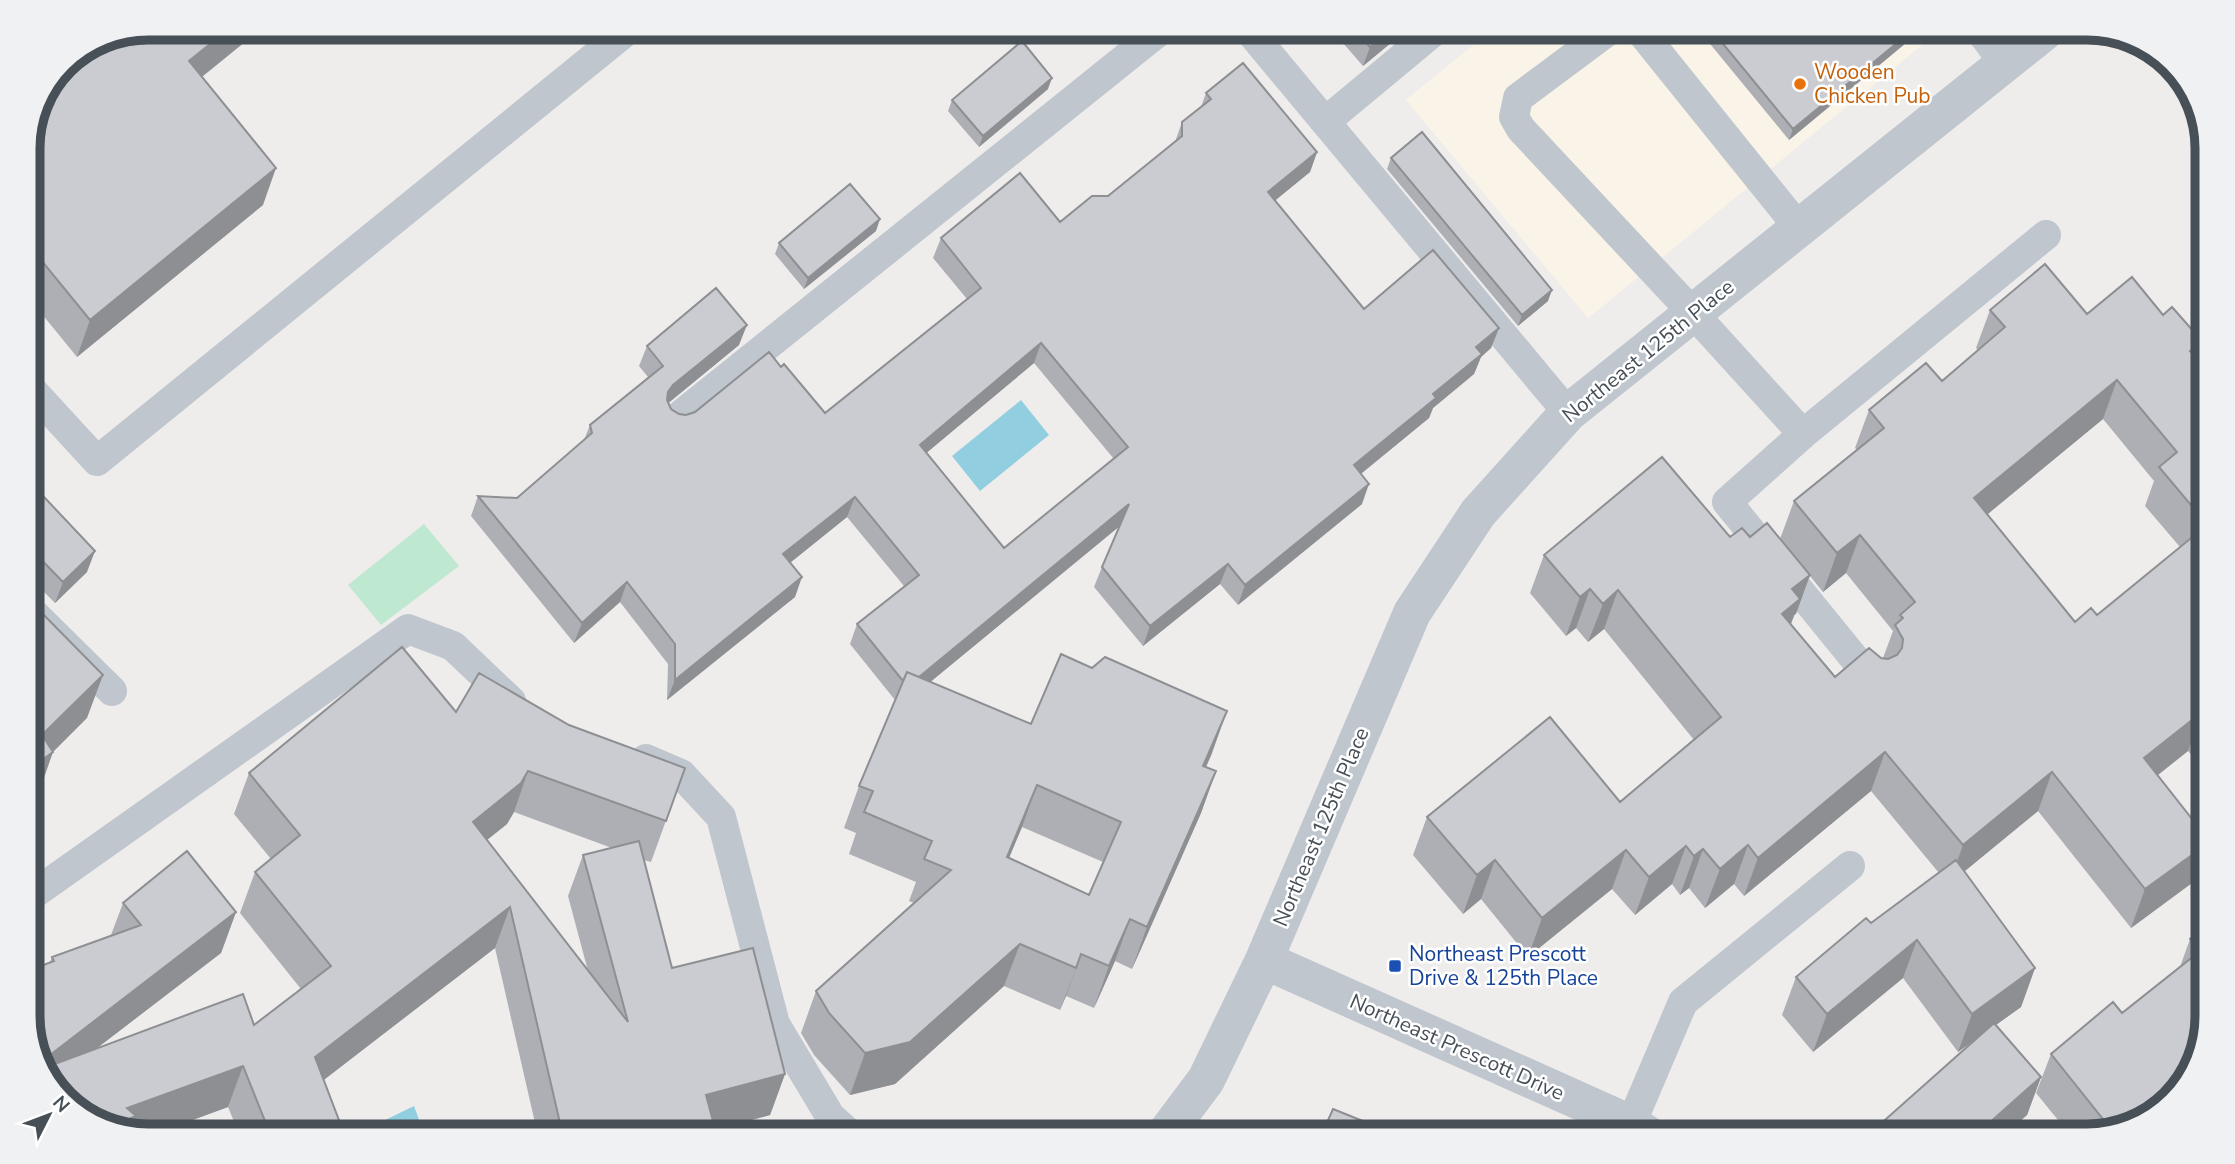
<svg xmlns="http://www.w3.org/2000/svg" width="2235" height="1164" viewBox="0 0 2235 1164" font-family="'Nunito Sans',sans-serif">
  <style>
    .commercial { fill: #f9f4e7 }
    .green { fill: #bfe8d0 }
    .water { fill: #91cee0 }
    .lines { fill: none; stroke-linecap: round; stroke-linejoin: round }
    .service { stroke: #bfc6cd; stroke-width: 30 }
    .minor { stroke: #bfc6cd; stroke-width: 38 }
    .wall { fill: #aeafb4; fill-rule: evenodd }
    .shaded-wall { fill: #8d8f92 }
    .building { fill: #caccd1; stroke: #8d8f92; stroke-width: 2; fill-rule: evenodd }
    .food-dot { fill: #e8710a; stroke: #fff; stroke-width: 2.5 }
    .transit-dot { fill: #1a4fb4; stroke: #fff; stroke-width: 2.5 }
    .labels { text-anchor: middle; stroke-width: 5; stroke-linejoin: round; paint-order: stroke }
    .food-label { font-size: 21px; fill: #c56008; stroke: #fff; text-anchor: start }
    .street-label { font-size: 21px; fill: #474f57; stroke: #fff }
    .transit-label { font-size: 21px; fill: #164399; stroke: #fff; text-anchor: start }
    .rim { fill: none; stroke: #474f57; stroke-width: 9 }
  </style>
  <rect width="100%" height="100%" fill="#efedec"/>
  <path class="commercial" d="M 1494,28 L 1943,28 L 1588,318 L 1406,100 Z"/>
  <path class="green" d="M 424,524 L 459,566 L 381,625 L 348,585 Z"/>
  <path class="water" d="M 1021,400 L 1049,435 L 980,491 L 952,456 Z
    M 414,1106 L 425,1136 L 381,1136 L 377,1124 Z"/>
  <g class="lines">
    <path class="service" d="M 1247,28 L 1568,413
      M 1612,28 L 1518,98 L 1514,117 L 1521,129 L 1693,313 L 1803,434 L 1727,502 L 1872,680
      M 1638,28 L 1799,228
      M 1978,28 L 2005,64
      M 1326,121 L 1438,28
      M 28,386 L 97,461 L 630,28
      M 677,418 L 1163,28
      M 1803,434 L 2046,235
      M 28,608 L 112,691
      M 646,759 L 681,774 L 721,817 L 775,1024 L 830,1116 L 852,1136
      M 28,898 L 408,629 L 453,646 L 511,701
      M 1631,1124 L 1683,1002 L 1850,866"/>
    <path class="minor" d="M 1264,960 L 1631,1124 L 1650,1136
      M 1164,1136 L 1206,1080 L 1264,960 L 1412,613 L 1478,513 L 1568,413 L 2049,28"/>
  </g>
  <path class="wall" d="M 1339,28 L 1409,28 L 1363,66 L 1336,35 Z
    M 1697,28 L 1924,28 L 1789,140 Z
    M 202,77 L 263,205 L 77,357 L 28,297 L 28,141 Z
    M 1048,89 L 979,147 L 948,111 L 952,100 Z
    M 1206,93 L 1317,152 L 1310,172 L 1275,200 L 1364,309 L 1499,328 L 1491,348 L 1481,357 L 1474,374 L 1433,408 L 1429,418 L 1361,474 L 1362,504 L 1238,605 L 1220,584 L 1143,646 L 1094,587 L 1102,567 L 1120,526 L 930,682 L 1031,724 L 1212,753 L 1206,767 L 1216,771 L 1201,813 L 1132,969 L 1115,961 L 1094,1008 L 1066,996 L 1060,1010 L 1004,986 L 895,1084 L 850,1095 L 814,1055 L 801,1033 L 816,991 L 914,903 L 909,901 L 916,882 L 849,854 L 856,833 L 844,828 L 859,786 L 895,700 L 850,644 L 857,624 L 904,586 L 847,517 L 790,563 L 795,597 L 667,700 L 668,664 L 620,602 L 574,643 L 471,516 L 478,496 L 517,498 L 584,440 L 590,425 L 648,377 L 639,366 L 647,346 L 739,345 L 668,403 L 671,409 L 679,414 L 686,415 L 695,412 L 781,367 L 825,413 L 967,299 L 933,258 L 941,238 L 1060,222 L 1108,196 L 1175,142 L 1182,122 L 1201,107 ZM 1034,363 L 1114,459 L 1004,548 L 926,453 ZM 1022,827 L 1103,862 L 1089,895 L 1009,857 Z
    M 1391,158 L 1548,301 L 1518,326 L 1387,169 Z
    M 876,231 L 804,289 L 775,254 L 779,243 Z
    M 1990,310 L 2087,314 L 2163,315 L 2202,341 L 2196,358 L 2207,370 L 2207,772 L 2188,751 L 2158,775 L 2207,838 L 2207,850 L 2196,880 L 2131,928 L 2038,811 L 1965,871 L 2035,968 L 2021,1007 L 1996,1025 L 2041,1077 L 2027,1115 L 2003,1136 L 1874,1136 L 1877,1127 L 1973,1041 L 1958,1052 L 1903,978 L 1813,1052 L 1782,1015 L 1796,977 L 1871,923 L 1939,873 L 1871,791 L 1744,896 L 1734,884 L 1705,908 L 1689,888 L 1680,895 L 1672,884 L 1635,915 L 1612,889 L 1528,957 L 1481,899 L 1463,914 L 1413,855 L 1427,817 L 1620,802 L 1694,740 L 1604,629 L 1588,642 L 1576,628 L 1566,636 L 1530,593 L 1544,555 L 1730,537 L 1780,539 L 1794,501 L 1857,450 L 1855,448 L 1869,410 L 1942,381 L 1978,350 L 1976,348 ZM 2103,419 L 2154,481 L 2145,506 L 2180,547 L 2097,615 L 2075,622 L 1987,514 ZM 1846,573 L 1893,631 L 1883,658 L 1881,658 L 1835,677 L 1791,624 L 1810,576 L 1823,592 Z
    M 28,480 L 87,572 L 55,603 L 28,576 Z
    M 456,712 L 685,768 L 651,862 L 644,860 L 672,968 L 785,1074 L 770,1115 L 715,1130 L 717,1136 L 538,1136 L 495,948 L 324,1080 L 345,1136 L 240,1136 L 228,1107 L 157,1133 L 95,1123 L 50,962 L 52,957 L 111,935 L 123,903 L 236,912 L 221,953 L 96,1049 L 254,1025 L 301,989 L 240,913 L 255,872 L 271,859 L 234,814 L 249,773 ZM 514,812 L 612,848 L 583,855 L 568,896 L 588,971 L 487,840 L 507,824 Z
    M 2207,925 L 2207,1015 L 2147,1120 L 2087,1136 L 2071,1136 L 2036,1093 L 2051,1054 L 2122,1013 L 2180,967 L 2190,939 Z"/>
  <path class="shaded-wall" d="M 230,28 L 262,28 L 176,98 L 189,61 Z
    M 1393,28 L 1409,28 L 1363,66 L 1370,47 Z
    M 1915,28 L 1924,28 L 1789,140 L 1793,129 Z
    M 1052,78 L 1048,89 L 979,147 L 983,136 Z
    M 1317,152 L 1310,172 L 1261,212 L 1268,192 Z
    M 276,168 L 263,205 L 77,357 L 90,320 Z
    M 880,219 L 876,231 L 804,289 L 808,278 Z
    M 1552,290 L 1548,301 L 1518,326 L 1522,315 Z
    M 747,325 L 739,345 L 666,405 L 668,392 L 673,385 Z
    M 1499,328 L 1491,348 L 1481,357 L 1474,374 L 1433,408 L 1429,418 L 1347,485 L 1354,465 L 1476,347 Z
    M 2202,341 L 2188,380 L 2190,351 Z
    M 1041,343 L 1034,363 L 912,465 L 920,445 Z
    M 2117,380 L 2103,419 L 1960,537 L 1974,498 Z
    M 2207,400 L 2207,428 L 2199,406 Z
    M 1369,484 L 1362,504 L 1238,605 L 1245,585 Z
    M 855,497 L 847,517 L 776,574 L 783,554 Z
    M 1129,504 L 1122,524 L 900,707 L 908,687 Z
    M 1860,535 L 1846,573 L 1823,592 L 1837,553 Z
    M 95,551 L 87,572 L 55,603 L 63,582 Z
    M 1228,564 L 1220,584 L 1143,646 L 1150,626 Z
    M 1810,575 L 1796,614 L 1794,615 L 1786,637 L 1782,614 L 1792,589 Z
    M 802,577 L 795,597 L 667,700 L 675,680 Z
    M 627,582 L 620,602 L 574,643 L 582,623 Z
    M 1590,589 L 1576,628 L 1566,636 L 1580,597 Z
    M 1618,590 L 1604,629 L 1588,642 L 1603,604 Z
    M 103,675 L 87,718 L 51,754 L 53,752 L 38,795 L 28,802 L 28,770 L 42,735 Z
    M 1227,711 L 1212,753 L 1188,808 L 1203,766 Z
    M 2202,712 L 2188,751 L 2130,797 L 2144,758 Z
    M 1885,752 L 1871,791 L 1744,896 L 1758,858 Z
    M 528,771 L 514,812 L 507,824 L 458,863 L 473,822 Z
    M 1216,771 L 1201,813 L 1132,969 L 1147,927 Z
    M 2052,772 L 2038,811 L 1949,884 L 1963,845 Z
    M 1037,785 L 1022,827 L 992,899 L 1007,857 Z
    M 2207,844 L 2207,850 L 2196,880 L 2131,928 L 2145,889 Z
    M 1748,845 L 1734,884 L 1705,908 L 1720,869 Z
    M 1686,846 L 1672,884 L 1635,915 L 1649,877 Z
    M 1703,849 L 1689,888 L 1680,895 L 1694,856 Z
    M 1626,850 L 1612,889 L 1528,957 L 1542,918 Z
    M 1495,860 L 1481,899 L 1463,914 L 1477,875 Z
    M 510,907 L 495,948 L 300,1098 L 315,1057 Z
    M 236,912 L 221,953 L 50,1084 L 48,1082 L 41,1062 Z
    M 1130,919 L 1115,961 L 1094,1008 L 1109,966 Z
    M 1917,940 L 1903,978 L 1813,1052 L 1827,1014 Z
    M 1020,944 L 1004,986 L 895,1084 L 850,1095 L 865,1053 Z
    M 1081,954 L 1066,996 L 1060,1010 L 1076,968 Z
    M 2035,968 L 2021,1007 L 1958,1052 L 1972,1014 Z
    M 243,1066 L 228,1107 L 149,1136 L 108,1127 L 127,1108 Z
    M 2195,1067 L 2194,1069 L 2174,1091 L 2178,1080 Z
    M 785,1074 L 770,1115 L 691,1136 L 706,1095 Z
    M 2041,1077 L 2027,1115 L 2003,1136 L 1983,1136 L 1988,1124 Z"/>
  <path class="building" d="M 149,28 L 230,28 L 189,61 L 276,168 L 90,320 L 28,244 L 28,141 L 64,63 L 103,37 Z
    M 1354,28 L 1393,28 L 1370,47 Z
    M 1710,28 L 1915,28 L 1793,129 Z
    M 1022,41 L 1052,78 L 983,136 L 952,100 Z
    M 1243,63 L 1317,152 L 1268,192 L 1364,309 L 1433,250 L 1499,328 L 1476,347 L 1482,354 L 1433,394 L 1436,398 L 1354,465 L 1369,484 L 1245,585 L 1228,564 L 1150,626 L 1102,567 L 1129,504 L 919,677 L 907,672 L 903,681 L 857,624 L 919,575 L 855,497 L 783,554 L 802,577 L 675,680 L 675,644 L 627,582 L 582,623 L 478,496 L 517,498 L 592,433 L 590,425 L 663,366 L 647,346 L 716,288 L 747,325 L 673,385 L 668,392 L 667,400 L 671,409 L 679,414 L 686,415 L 695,412 L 769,352 L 781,367 L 784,364 L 825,413 L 981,288 L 941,238 L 1020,173 L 1060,222 L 1092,196 L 1108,196 L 1182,136 L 1182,122 L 1211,99 L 1206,93 ZM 1041,343 L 1128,447 L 1004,548 L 920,445 Z
    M 1422,132 L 1552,290 L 1522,315 L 1391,158 Z
    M 850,184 L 880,219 L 808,278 L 779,243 Z
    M 2045,264 L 2087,314 L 2132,277 L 2163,315 L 2172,307 L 2202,341 L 2190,351 L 2207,370 L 2207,400 L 2199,406 L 2207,415 L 2207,524 L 2159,467 L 2177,452 L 2117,380 L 1974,498 L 2075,622 L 2091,608 L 2097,615 L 2207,525 L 2207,717 L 2202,712 L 2144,758 L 2207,838 L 2207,844 L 2145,889 L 2052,772 L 1963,845 L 1885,752 L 1758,858 L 1748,845 L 1720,869 L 1703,849 L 1694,856 L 1686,846 L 1649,877 L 1626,850 L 1542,918 L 1495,860 L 1477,875 L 1427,817 L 1550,717 L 1620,802 L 1721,717 L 1618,590 L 1603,604 L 1590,589 L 1580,597 L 1544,555 L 1662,457 L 1730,537 L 1742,528 L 1750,537 L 1767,523 L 1810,575 L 1792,589 L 1800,599 L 1782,614 L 1835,677 L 1869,648 L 1881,658 L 1888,659 L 1897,655 L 1902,648 L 1903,639 L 1895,625 L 1903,618 L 1900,615 L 1915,602 L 1860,535 L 1837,553 L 1794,501 L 1884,428 L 1869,410 L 1926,363 L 1942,381 L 2005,327 L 1990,310 Z
    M 28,480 L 95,551 L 63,582 L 28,546 Z
    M 28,599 L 103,675 L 42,735 L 53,752 L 28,770 Z
    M 402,647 L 456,712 L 479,673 L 569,725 L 685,768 L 666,821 L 528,771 L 521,783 L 473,822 L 628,1022 L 583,855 L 639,841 L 672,968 L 753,948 L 785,1074 L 706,1095 L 717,1136 L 563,1136 L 510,907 L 315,1057 L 345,1136 L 271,1136 L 243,1066 L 127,1108 L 136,1116 L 108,1127 L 95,1123 L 48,1082 L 44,1068 L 243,994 L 254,1025 L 331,966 L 255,872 L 300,835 L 249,773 Z
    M 1061,654 L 1092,668 L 1105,657 L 1227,711 L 1203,766 L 1216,771 L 1147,927 L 1130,919 L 1109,966 L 1081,954 L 1076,968 L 1020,944 L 910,1042 L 865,1053 L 829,1013 L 816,991 L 951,870 L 924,859 L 932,841 L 864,812 L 873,791 L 859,786 L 907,672 L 1031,724 ZM 1037,785 L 1121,822 L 1089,895 L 1007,857 Z
    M 187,851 L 236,912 L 41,1062 L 28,1024 L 28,971 L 54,961 L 52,957 L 141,925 L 123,903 Z
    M 1956,860 L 2035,968 L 1972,1014 L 1917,940 L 1827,1014 L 1796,977 L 1866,918 L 1871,923 Z
    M 2207,925 L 2207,1015 L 2195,1067 L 2178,1080 L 2181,1084 L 2147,1120 L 2111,1129 L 2051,1054 L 2113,1002 L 2122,1013 L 2200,951 L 2190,939 Z
    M 1994,1023 L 2041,1077 L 1988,1124 L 1999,1136 L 1885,1136 L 1877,1127 Z
    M 1333,1109 L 1400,1136 L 1299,1136 L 1303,1128 L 1321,1136 Z
    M 144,1123 L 160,1136 L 149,1136 L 136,1133 Z
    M 880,1131 L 885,1136 L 874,1136 Z"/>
  <circle class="food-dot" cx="1800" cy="84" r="7"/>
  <rect class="transit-dot" x="1388" y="959" width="14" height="14" rx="3.5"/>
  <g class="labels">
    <g class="food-label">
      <text x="1814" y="79">Wooden<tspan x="1814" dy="24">Chicken Pub</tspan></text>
    </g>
    <g class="street-label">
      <text transform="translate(1648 351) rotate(-39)" y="7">Northeast 125th Place</text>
      <text transform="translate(1321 827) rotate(-67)" y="7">Northeast 125th Place</text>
      <text transform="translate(1457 1047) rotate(24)" y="7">Northeast Prescott Drive</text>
    </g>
    <g class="transit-label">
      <text x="1409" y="961">Northeast Prescott<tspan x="1409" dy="24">Drive &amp; 125th Place</tspan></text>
    </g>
  </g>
  <path d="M0 0H2235V1164H0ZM148 40H2087A108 108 0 0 1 2195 148V1016A108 108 0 0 1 2087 1124H148A108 108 0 0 1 40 1016V148A108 108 0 0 1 148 40Z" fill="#f0f1f2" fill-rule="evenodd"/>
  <path class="rim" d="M148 40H2087A108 108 0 0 1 2195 148V1016A108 108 0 0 1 2087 1124H148A108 108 0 0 1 40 1016V148A108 108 0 0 1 148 40Z"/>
  <g transform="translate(49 1115) rotate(48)" stroke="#ffffff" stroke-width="5" paint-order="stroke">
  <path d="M0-5L12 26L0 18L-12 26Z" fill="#474f57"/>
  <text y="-10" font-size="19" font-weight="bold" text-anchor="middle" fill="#474f57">N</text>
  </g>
</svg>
